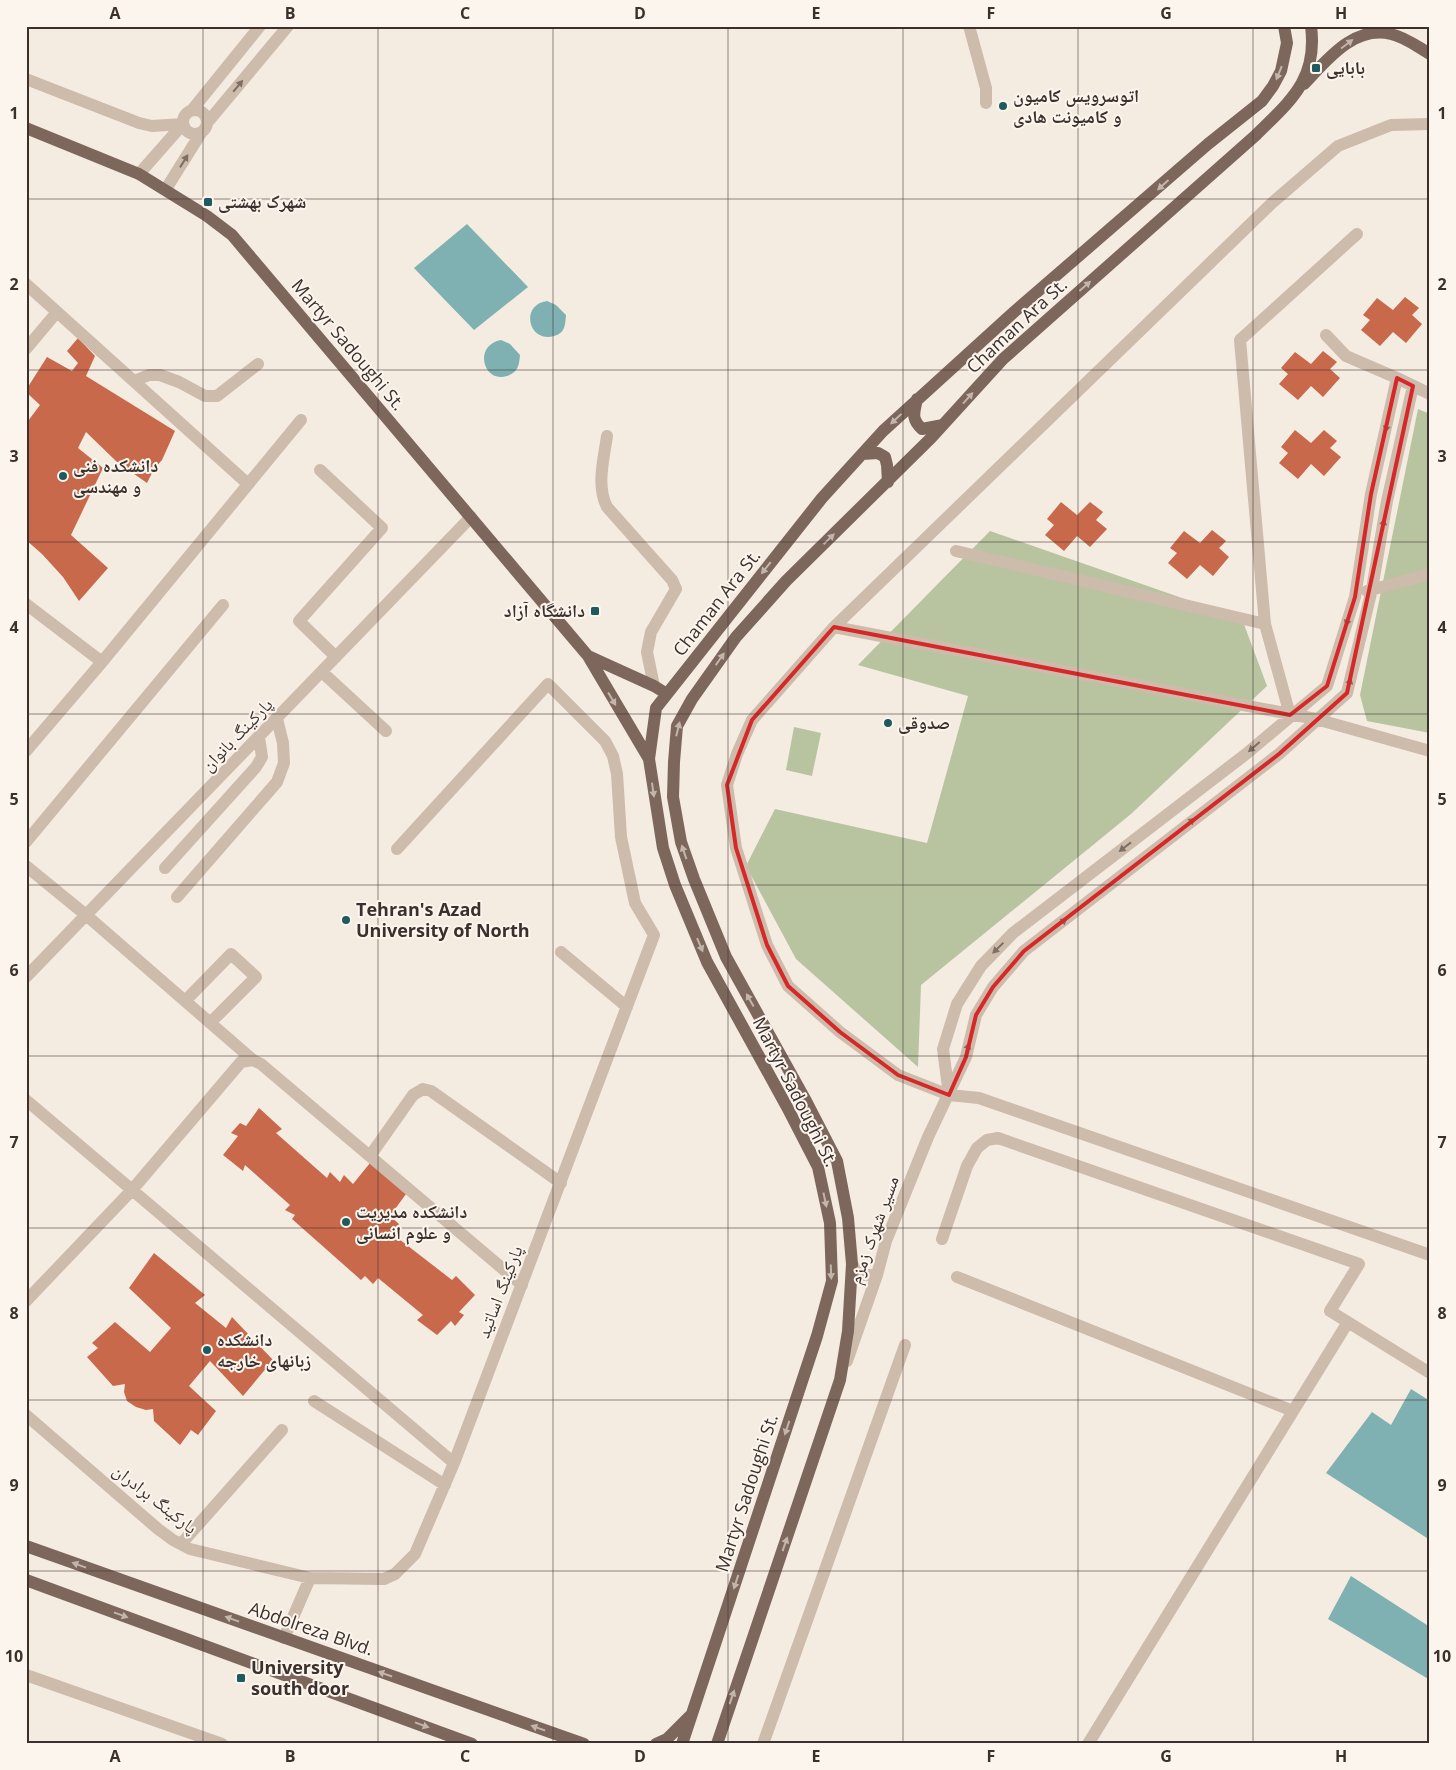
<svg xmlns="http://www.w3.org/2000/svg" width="1456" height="1770" viewBox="0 0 1456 1770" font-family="'Open Sans','Noto Naskh Arabic',sans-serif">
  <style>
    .green { fill: #b8c4a0 }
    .water { fill: #7fb0b2 }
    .building { fill: #c8694b }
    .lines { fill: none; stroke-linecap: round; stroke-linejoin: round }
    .minor { stroke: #cdbbac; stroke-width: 12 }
    .major { stroke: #7d675c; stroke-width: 12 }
    .oneway { fill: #c2b5ac }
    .oneway2 { fill: #7d6f65 }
    .marked { fill: none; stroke: #d62828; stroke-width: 4; stroke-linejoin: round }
    .grid { fill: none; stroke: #3b302b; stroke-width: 1; stroke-opacity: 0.55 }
    .poi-dot { fill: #1f5a5e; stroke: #fbf5ee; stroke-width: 2 }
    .labels { text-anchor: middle; stroke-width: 4; stroke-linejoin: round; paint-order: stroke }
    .poi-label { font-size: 18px; font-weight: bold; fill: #3b302b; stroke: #fbf5ee; text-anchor: start }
    .street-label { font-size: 18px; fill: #3b302b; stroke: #fbf5ee }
    .neatline { fill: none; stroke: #3b302b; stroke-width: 2 }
    .grid-label { font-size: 16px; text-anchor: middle; font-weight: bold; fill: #3b302b }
  </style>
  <rect width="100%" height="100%" fill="#f4ebe1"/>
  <path class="green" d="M 1418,409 L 1430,414 L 1430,733 L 1367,721 L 1360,695 Z
    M 990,531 L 1242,619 L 1267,686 L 1131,814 L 921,985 L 918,1067 L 796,959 L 746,866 L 775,809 L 927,843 L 968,696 L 858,665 Z
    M 794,727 L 821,733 L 812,776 L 786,770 Z"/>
  <path class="water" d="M 467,224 L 528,287 L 474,330 L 414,268 Z
    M 547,301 L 556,305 L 566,315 C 565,326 565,333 554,336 C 529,344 519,305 547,301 Z
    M 501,340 L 510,344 L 520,355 C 519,366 518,372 507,376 C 483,384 473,345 501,340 Z
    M 1411,1389 L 1430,1401 L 1430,1540 L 1326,1473 L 1372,1412 L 1391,1425 Z
    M 1351,1576 L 1430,1627 L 1430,1680 L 1328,1619 Z"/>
  <path class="building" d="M 1405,297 L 1419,308 L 1412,315 L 1422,324 L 1406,343 L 1393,332 L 1380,346 L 1361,330 L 1370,320 L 1363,315 L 1377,298 L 1393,310 Z
    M 78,338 L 95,356 L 86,376 L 175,431 L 162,460 L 154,469 L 147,483 L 117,462 L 86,432 L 78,448 L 103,468 L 71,535 L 108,568 L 79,601 L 63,577 L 42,554 L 26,540 L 26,420 L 28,421 L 40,405 L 26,392 L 26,390 L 47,357 L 72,371 L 78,363 L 67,351 Z
    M 1323,351 L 1337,362 L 1330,369 L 1340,378 L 1323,397 L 1311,386 L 1298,400 L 1279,384 L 1288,374 L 1281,368 L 1295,352 L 1311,364 Z
    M 1295,430 L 1311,443 L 1324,430 L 1337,441 L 1330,448 L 1341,457 L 1324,476 L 1311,464 L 1298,479 L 1279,463 L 1288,453 L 1281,447 Z
    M 1061,502 L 1077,515 L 1090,502 L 1103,512 L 1096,520 L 1107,529 L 1090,547 L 1077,536 L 1064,551 L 1045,535 L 1054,525 L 1047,519 Z
    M 1212,530 L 1226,541 L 1219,548 L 1229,557 L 1213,576 L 1200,565 L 1187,579 L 1168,563 L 1177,553 L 1170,548 L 1184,531 L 1200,543 Z
    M 259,1108 L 282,1129 L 276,1133 L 327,1178 L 330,1172 L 340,1182 L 344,1175 L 353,1184 L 370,1163 L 406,1194 L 390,1216 L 399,1224 L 395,1229 L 401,1233 L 399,1239 L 452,1280 L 456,1276 L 475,1295 L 459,1312 L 464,1315 L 455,1326 L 451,1321 L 437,1335 L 417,1320 L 423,1315 L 378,1278 L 373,1284 L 365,1276 L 361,1280 L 292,1219 L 295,1215 L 285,1210 L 290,1205 L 245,1165 L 243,1171 L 223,1155 L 238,1136 L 231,1133 L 240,1123 L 246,1126 Z
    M 154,1253 L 205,1295 L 195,1303 L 226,1328 L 232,1317 L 273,1360 L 243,1396 L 210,1361 L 189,1386 L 216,1411 L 198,1435 L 191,1430 L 180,1445 L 154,1421 L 153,1409 L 146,1410 L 136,1407 L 127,1401 L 124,1392 L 125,1384 L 113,1386 L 87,1357 L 98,1348 L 92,1343 L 115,1322 L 150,1352 L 171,1328 L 129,1288 Z"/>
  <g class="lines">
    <path class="minor" d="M 969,26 L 986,88 L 986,103
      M 26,79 L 139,123 L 152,126 L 183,124
      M183 122a12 12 0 1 1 24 0a12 12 0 1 1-24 0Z
      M 192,110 L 260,26
      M 207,123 L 288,26
      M 1430,124 L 1391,125 L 1338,146 L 1272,203 L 834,627 L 752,720 L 737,754 L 727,785 L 736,848 L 767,945 L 788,986 L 840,1032 L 898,1075 L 949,1095 L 979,1098 L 1430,1255
      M 139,174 L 183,124
      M 166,189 L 201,133
      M 26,284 L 248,484
      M 1326,335 L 1346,356 L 1397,378 L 1430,394
      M 26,349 L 57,312
      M 134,381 L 149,375 L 160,375 L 179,382 L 205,396 L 217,396 L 258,364
      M 607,436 C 604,458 596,486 607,507 L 672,580 L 676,589 L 651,632 L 647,652 L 654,686
      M 320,470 L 382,528 L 299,621 L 336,657
      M 956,551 L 1265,624
      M 1367,591 L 1430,574
      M 26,604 L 102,662
      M 834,627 L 1316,719 L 1430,751
      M 322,672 L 386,731
      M 1290,715 L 1265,624 L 1240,340 L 1357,234
      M 26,751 L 102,662 L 301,420
      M 26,842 L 223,605
      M 26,866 L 86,915 L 253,1060
      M 165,868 L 256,767 L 262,757 L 259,737
      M 177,897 L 277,782 L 284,763 L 283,743 L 277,719
      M 561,952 L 627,1007
      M 26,977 L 471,517
      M 185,1001 L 231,954 L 256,977 L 210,1023
      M 949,1095 L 943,1049 L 957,1004 L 981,966 L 1013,933 L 1246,754 L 1327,686 L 1355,597 L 1371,494 L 1397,378
      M 26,1100 L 454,1463
      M 370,1156 L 413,1095 L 423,1089 L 431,1091 L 561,1183
      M 942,1239 L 967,1166 L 977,1148 L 987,1140 L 998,1138 L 1359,1264 L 1330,1311 L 1430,1373
      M 852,1264 L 859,1275 L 877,1275
      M 957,1277 L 1293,1411
      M 26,1301 L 132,1190 L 241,1062 L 253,1060 L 261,1064 L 522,1285
      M 847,1361 L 877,1275 L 886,1241 L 928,1137 L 966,1057 L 976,1015 L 993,987 L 1024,951 L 1279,754 L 1347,693 L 1372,589 L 1387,501 L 1413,386
      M 314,1401 L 445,1485
      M 26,1415 L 158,1529 L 173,1540 L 190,1549 L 310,1578 L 384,1579 L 395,1574 L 415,1554 L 454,1463 L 654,935 L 635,903 L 621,837 L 617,774 L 613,756 L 605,741 L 548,684 L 397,849
      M 181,1544 L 282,1430
      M 284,1638 L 310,1578
      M 26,1675 L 222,1744
      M 763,1744 L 905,1345
      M 1088,1744 L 1348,1322"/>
    <path class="major" d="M 1304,84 C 1327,60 1354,25 1391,34 C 1405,37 1418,47 1430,54
      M 26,128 L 139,174 L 207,216 L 232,235 L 588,656 L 649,759
      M 917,399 C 914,413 911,419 922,429 L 943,425
      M 862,454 L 878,453 L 885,457 L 887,465 L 888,482
      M 588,656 L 654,686 L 667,694
      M 26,1546 L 584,1744
      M 26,1580 L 472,1744
      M 656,1744 L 667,1739 L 690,1716
      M 682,1744 L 817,1336 L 832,1281 L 830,1223 L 818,1167 L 787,1107 L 707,962 L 675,885 L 663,848 L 649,759 L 656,708 L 822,498 L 883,431 L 1014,312 L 1208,144 L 1262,101 L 1273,86 L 1281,71 L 1287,43 L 1284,26
      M 717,1744 L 840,1380 L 848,1331 L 852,1264 L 848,1218 L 837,1161 L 806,1101 L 726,957 L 694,879 L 681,842 L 673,797 L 674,762 L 677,726 L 692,699 L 736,637 L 786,581 L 931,438 L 1003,359 L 1256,135 C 1290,101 1318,80 1311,26"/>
  </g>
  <defs><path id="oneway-solid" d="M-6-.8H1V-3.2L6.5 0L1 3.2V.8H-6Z" transform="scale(1.25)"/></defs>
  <g class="oneway">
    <use href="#oneway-solid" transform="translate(1347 44) rotate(-37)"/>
    <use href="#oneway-solid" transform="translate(1279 73) rotate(112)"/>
    <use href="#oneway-solid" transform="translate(1163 185) rotate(138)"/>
    <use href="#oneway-solid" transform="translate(1085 286) rotate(-41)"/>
    <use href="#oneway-solid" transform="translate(968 398) rotate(-48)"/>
    <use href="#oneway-solid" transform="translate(896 419) rotate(137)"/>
    <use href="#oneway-solid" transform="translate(829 539) rotate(-44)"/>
    <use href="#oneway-solid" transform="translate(766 568) rotate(129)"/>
    <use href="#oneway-solid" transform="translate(720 659) rotate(-55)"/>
    <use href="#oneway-solid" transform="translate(612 699) rotate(59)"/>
    <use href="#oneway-solid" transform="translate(678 729) rotate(-76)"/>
    <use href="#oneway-solid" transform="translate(653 790) rotate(82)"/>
    <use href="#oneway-solid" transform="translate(684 852) rotate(-109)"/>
    <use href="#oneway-solid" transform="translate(700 945) rotate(67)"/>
    <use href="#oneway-solid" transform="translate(750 1000) rotate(-119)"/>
    <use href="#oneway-solid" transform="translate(825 1200) rotate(78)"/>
    <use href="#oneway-solid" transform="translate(831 1272) rotate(88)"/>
    <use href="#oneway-solid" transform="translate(787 1428) rotate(108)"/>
    <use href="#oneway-solid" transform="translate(785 1544) rotate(-71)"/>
    <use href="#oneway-solid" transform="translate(79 1565) rotate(-160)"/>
    <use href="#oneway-solid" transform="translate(736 1582) rotate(108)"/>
    <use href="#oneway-solid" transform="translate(121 1615) rotate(20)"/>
    <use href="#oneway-solid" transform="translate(232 1619) rotate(-160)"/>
    <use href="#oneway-solid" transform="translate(385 1674) rotate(-161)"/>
    <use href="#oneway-solid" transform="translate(732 1697) rotate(-71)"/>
    <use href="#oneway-solid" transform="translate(422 1725) rotate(20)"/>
    <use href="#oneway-solid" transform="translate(538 1728) rotate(-161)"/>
  </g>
  <g class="oneway2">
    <use href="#oneway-solid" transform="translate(238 86) rotate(-50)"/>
    <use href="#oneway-solid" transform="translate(184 161) rotate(-58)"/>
    <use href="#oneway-solid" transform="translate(1387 425) rotate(103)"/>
    <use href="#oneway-solid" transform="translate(1383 526) rotate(-80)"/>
    <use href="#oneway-solid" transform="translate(1348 619) rotate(108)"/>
    <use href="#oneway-solid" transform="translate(1349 685) rotate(-76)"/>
    <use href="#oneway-solid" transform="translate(1254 747) rotate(139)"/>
    <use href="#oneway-solid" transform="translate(1189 823) rotate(-38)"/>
    <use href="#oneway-solid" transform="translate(1125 847) rotate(142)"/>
    <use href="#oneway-solid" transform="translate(1061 923) rotate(-38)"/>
    <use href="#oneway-solid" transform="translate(998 948) rotate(136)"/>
    <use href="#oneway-solid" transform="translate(967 1050) rotate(-75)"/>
  </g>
  <path class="marked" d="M 1397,378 L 1413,386 L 1347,693 L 1279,754 L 1024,951 L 993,987 L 976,1015 L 966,1057 L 949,1095 L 898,1075 L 840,1032 L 788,986 L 767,945 L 736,848 L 727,785 L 752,720 L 834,627 L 1290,715 L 1327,686 L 1355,597 L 1371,494 Z"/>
  <path class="grid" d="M 203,26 L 203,1744M 378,26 L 378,1744M 553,26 L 553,1744M 728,26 L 728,1744M 903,26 L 903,1744M 1078,26 L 1078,1744M 1253,26 L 1253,1744M 26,199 L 1430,199M 26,370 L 1430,370M 26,542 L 1430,542M 26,714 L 1430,714M 26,885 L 1430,885M 26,1056 L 1430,1056M 26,1228 L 1430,1228M 26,1400 L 1430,1400M 26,1571 L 1430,1571"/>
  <g class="poi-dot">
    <rect x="1311" y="63" width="10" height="10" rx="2.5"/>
    <circle cx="1003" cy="106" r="5"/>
    <rect x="203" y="197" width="10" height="10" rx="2.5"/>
    <circle cx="63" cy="476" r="5"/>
    <rect x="590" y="606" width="10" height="10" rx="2.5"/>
    <circle cx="888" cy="723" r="5"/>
    <circle cx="346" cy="920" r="5"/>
    <circle cx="346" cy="1222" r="5"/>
    <circle cx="207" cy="1350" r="5"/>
    <rect x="236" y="1673" width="10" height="10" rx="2.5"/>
  </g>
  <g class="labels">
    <g class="poi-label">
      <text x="1326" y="74">بابایی</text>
      <text x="1013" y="102">اتوسرویس کامیون<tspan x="1013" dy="21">و کامیونت هادی</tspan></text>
      <text x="218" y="208">شهرک بهشتی</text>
      <text x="73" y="472">دانشکده فنی<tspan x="73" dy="21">و مهندسی</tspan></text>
      <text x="585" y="617" text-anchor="end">دانشگاه آزاد</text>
      <text x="898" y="729">صدوقی</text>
      <text x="356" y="916">Tehran's Azad<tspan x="356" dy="21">University of North</tspan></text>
      <text x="356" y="1218">دانشکده مدیریت<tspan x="356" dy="21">و علوم انسانی</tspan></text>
      <text x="217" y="1346">دانشکده<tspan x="217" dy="21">زبانهای خارجه</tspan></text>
      <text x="251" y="1674">University<tspan x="251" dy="21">south door</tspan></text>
    </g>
    <g class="street-label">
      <text transform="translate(1017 326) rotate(-43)" y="6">Chaman Ara St.</text>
      <text transform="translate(348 345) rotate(50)" y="6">Martyr Sadoughi St.</text>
      <text transform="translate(717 603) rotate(-52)" y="6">Chaman Ara St.</text>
      <text transform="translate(237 735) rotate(-46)" y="6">پارکینگ بانوان</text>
      <text transform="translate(795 1092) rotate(63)" y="6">Martyr Sadoughi St.</text>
      <text transform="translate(874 1230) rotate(-70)" y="6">مسیر شهرک زمزم</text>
      <text transform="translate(500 1292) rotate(-69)" y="6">پارکینگ اساتید</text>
      <text transform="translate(747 1493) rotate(-72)" y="6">Martyr Sadoughi St.</text>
      <text transform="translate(155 1499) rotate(38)" y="6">پارکینگ برادران</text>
      <text transform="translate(311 1629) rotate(19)" y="6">Abdolreza Blvd.</text>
    </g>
  </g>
  <rect width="1456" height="1770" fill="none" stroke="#fbf5ee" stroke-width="55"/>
  <rect x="28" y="28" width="1400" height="1714" class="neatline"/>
  <g class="grid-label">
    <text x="115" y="19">A</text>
    <text x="290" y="19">B</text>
    <text x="465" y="19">C</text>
    <text x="640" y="19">D</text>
    <text x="816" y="19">E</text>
    <text x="991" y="19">F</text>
    <text x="1166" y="19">G</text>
    <text x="1341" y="19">H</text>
    <text x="14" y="119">1</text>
    <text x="1442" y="119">1</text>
    <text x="14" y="290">2</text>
    <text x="1442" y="290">2</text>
    <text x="14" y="462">3</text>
    <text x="1442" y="462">3</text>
    <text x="14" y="633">4</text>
    <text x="1442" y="633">4</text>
    <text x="14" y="805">5</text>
    <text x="1442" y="805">5</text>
    <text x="14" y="976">6</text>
    <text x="1442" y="976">6</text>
    <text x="14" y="1148">7</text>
    <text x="1442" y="1148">7</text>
    <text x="14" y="1319">8</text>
    <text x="1442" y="1319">8</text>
    <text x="14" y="1491">9</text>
    <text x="1442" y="1491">9</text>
    <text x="14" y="1662">10</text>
    <text x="1442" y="1662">10</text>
    <text x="115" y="1762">A</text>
    <text x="290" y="1762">B</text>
    <text x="465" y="1762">C</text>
    <text x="640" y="1762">D</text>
    <text x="816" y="1762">E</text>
    <text x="991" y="1762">F</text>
    <text x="1166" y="1762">G</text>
    <text x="1341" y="1762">H</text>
  </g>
</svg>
